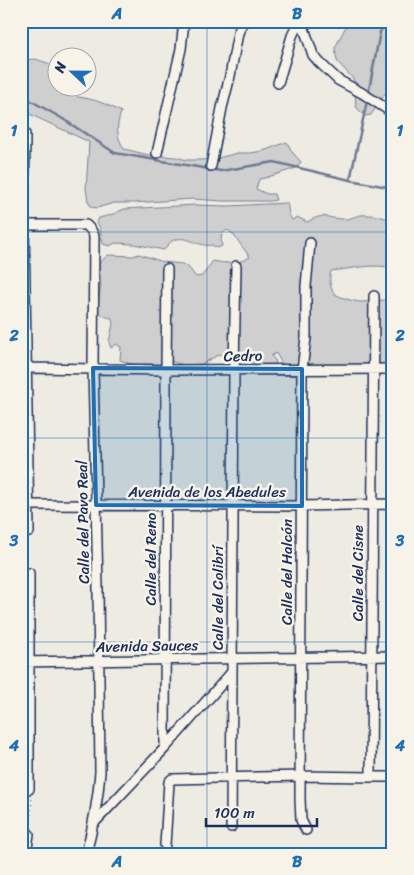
<svg xmlns="http://www.w3.org/2000/svg" width="414" height="875" viewBox="0 0 414 875" font-family="Sriracha,sans-serif">
  <style>
    .green { fill: #cfcfcf; stroke: #757f96 }
    .lines { fill: none; stroke-linecap: round; stroke-linejoin: round }
    .stream { stroke: #6e7992; stroke-width: 2.5 }
    .minor-casing { stroke: #1b2f5e; stroke-width: 12 }
    .path { stroke: #1b2f5e; stroke-width: 1; stroke-dasharray: 1 4; stroke-linecap: butt }
    .minor { stroke: #f7f3e8; stroke-width: 9 }
    .marked { fill: #1f6fb2; fill-opacity: 0.2; stroke: #1f6fb2; stroke-width: 4; stroke-linejoin: round }
    .grid { fill: none; stroke: #1f6fb2; stroke-width: 1; stroke-opacity: 0.55 }
    .labels { text-anchor: middle; stroke-width: 5; stroke-linejoin: round; paint-order: stroke }
    .street-label { font-size: 15px; fill: #1b2f5e; stroke: #f7f3e8 }
    .neatline { fill: none; stroke: #1f6fb2; stroke-width: 2 }
    .grid-label { font-size: 16px; text-anchor: middle; font-weight: bold; fill: #1f6fb2 }
  </style>
  <rect width="100%" height="100%" fill="#eeebe2"/>
  <filter id="ink" filterUnits="userSpaceOnUse"><feTurbulence type="fractalNoise" baseFrequency=".02" numOctaves="2"/><feDisplacementMap in="SourceGraphic" scale="10" xChannelSelector="R" yChannelSelector="G"/><feConvolveMatrix kernelMatrix="1 2 1 2 8 2 1 2 1" color-interpolation-filters="sRGB"/></filter>
  <g filter="url(#ink)">
    <path class="green" d="M 350,21 L 393,21 L 393,85 L 389,88 L 371,115 L 365,116 L 356,107 L 354,80 L 337,61 L 336,55 L 335,48 L 344,30 Z
      M 21,59 L 23,60 L 35,59 L 57,66 L 58,88 L 69,88 L 78,97 C 94,99 107,104 121,112 C 116,128 116,135 124,149 L 149,155 L 175,157 L 187,160 L 200,160 L 214,159 L 238,153 L 250,153 L 263,151 L 287,142 L 292,152 L 301,162 L 296,168 L 265,178 L 259,179 L 256,189 L 267,194 L 274,194 L 276,200 L 270,201 L 223,201 L 192,199 L 132,203 L 114,203 L 97,208 L 91,207 L 88,201 L 86,189 L 89,142 L 21,110 Z
      M 287,203 C 289,210 288,215 292,220 L 297,217 L 307,222 C 326,212 323,218 342,219 C 348,220 355,216 361,215 C 372,214 382,217 393,220 L 393,268 C 373,263 351,269 331,271 C 329,277 329,288 335,294 C 339,297 355,302 361,302 C 371,302 382,300 393,299 L 393,361 L 390,365 L 293,366 L 282,364 L 276,353 L 271,356 L 275,360 L 276,366 L 270,364 L 264,367 L 246,367 L 241,356 L 235,353 L 218,355 L 202,364 L 184,365 L 173,362 L 161,364 L 131,364 L 120,360 L 121,347 L 116,344 L 111,348 L 109,342 L 113,324 L 112,318 C 105,317 101,315 97,310 C 99,296 104,278 97,265 L 108,255 L 133,256 L 139,254 L 163,262 L 182,264 L 188,267 L 196,277 L 202,276 L 213,261 C 226,264 238,264 250,257 L 232,233 L 227,230 L 222,234 L 221,240 L 222,246 L 217,248 L 212,245 C 199,248 185,233 172,241 C 169,243 166,247 164,250 L 134,244 L 115,243 L 110,246 L 103,244 L 100,228 L 97,222 L 99,218 L 111,215 L 124,209 L 195,205 L 228,206 Z"/>
    <g class="lines">
      <path class="stream" d="M 21,95 L 63,119 L 115,153 L 221,171 L 274,162 L 350,180 L 393,188
        M 368,95 L 380,32 L 385,21
        M 350,180 L 367,101"/>
      <g class="minor-casing">
        <path id="minor" d="M 300,21 L 305,31 L 313,55 L 319,62 L 338,80 L 362,93 L 393,113
          M 278,83 L 292,36 L 299,21
          M 25,134 L 24,225 L 29,532
          M 393,144 L 392,158 L 393,159
          M 157,153 L 181,49 L 184,21
          M 211,166 L 222,108 L 230,76 L 238,33 L 243,21
          M 21,225 L 86,225 L 91,230 L 94,236 L 93,368 L 98,588 L 100,772 C 98,800 93,827 86,854
          M 24,363 L 31,368 L 166,370 L 393,369
          M 21,505 L 302,506 L 393,504
          M 21,662 L 393,656
          M 165,748 L 166,370 L 167,269
          M 371,777 L 374,296
          M 29,789 L 29,573
          M 93,824 L 165,748 L 232,672
          M 231,827 L 234,370 L 236,266
          M 306,830 L 301,820 L 300,799 L 302,369 L 306,338 L 306,286 L 310,243
          M 165,845 L 169,782 L 172,779 L 300,776 L 371,777 L 393,777
          M 26,854 L 29,834"/>
      </g>
      <path class="path" d="M 30,825 L 32,800 L 31,797"/>
      <use href="#minor" class="minor"/>
    </g>
  </g>
  <path class="marked" d="M 93,368 L 302,369 L 302,506 L 96,505 Z"/>
  <path class="grid" d="M 207,21 L 207,854M 21,232 L 393,232M 21,438 L 393,438M 21,642 L 393,642"/>
  <g class="labels">
    <g class="street-label">
      <text transform="translate(243 356) rotate(-1)" y="5">Cedro</text>
      <text x="207" y="497">Avenida de los Abedules</text>
      <text transform="translate(83 522) rotate(-91)" y="5">Calle del Pavo Real</text>
      <text transform="translate(151 559) rotate(-90)" y="5">Calle del Reno</text>
      <text transform="translate(287 572) rotate(-90)" y="5">Calle del Halcón</text>
      <text transform="translate(358 573) rotate(-90)" y="5">Calle del Cisne</text>
      <text transform="translate(218 598) rotate(-90)" y="5">Calle del Colibrí</text>
      <text transform="translate(147 646) rotate(-1)" y="5">Avenida Sauces</text>
    </g>
  </g>
  <rect width="414" height="875" fill="none" stroke="#f7f3e8" stroke-width="55"/>
  <g transform="translate(72 72) rotate(292)"><circle r="24" fill="#f7f3e8" stroke="#9fa5b1"/>
  <path d="M0-4L9 19L0 12L-9 19Z" fill="#1f6fb2"/>
  <text y="-8" font-size="14" font-weight="bold" text-anchor="middle" fill="#1b2f5e">N</text>
  </g>
  <path d="M206 818v8h111v-8" fill="none" stroke="#1b2f5e" stroke-width="2.5"/>
  <text x="214" y="818" font-size="15" fill="#1b2f5e" stroke="#f7f3e8" stroke-width="4" paint-order="stroke">100 m</text>
  <rect x="28" y="28" width="358" height="820" class="neatline"/>
  <g class="grid-label">
    <text x="117" y="19">A</text>
    <text x="297" y="19">B</text>
    <text x="14" y="136">1</text>
    <text x="400" y="136">1</text>
    <text x="14" y="341">2</text>
    <text x="400" y="341">2</text>
    <text x="14" y="546">3</text>
    <text x="400" y="546">3</text>
    <text x="14" y="751">4</text>
    <text x="400" y="751">4</text>
    <text x="117" y="867">A</text>
    <text x="297" y="867">B</text>
  </g>
</svg>
